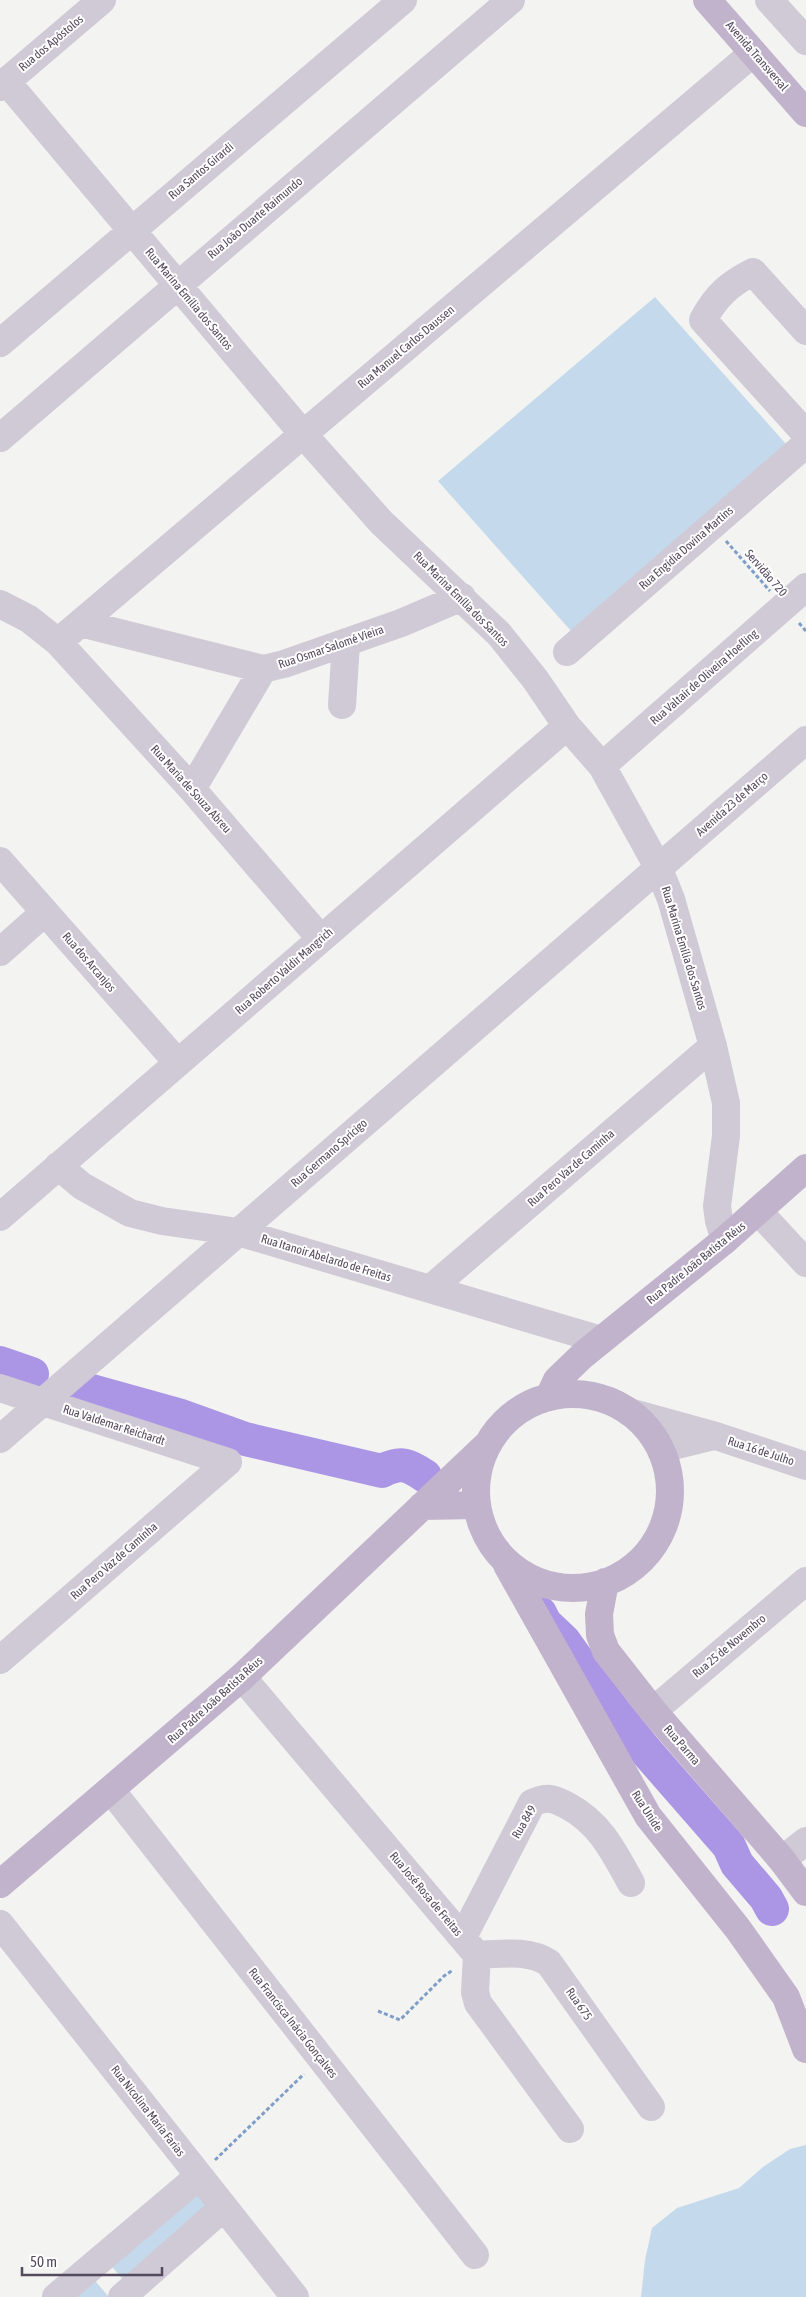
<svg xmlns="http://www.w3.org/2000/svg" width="806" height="2297" viewBox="0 0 806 2297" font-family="'Asap Condensed',sans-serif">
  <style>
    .green { fill: #c4daec }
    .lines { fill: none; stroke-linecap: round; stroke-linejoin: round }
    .river { stroke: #ab95e5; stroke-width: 34 }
    .path { stroke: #7f9ec7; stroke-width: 3; stroke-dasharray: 4 2.5; stroke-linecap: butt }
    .minor { stroke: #d0c9d6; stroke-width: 28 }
    .major { stroke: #c2b3cd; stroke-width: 28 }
    .labels { text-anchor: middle; stroke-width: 4; stroke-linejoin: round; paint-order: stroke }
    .street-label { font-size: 12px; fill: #544a5d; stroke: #fff }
  </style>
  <rect width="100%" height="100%" fill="#f3f3f1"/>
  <path class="green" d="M 655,297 L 786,444 L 571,631 L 438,481 Z
    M 806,2145 L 806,2297 L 641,2297 L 645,2260 L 652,2228 L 677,2208 L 739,2188 L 763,2167 L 790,2149 Z
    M 195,2185 L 214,2207 L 126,2283 L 107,2261 Z
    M 90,2275 L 109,2297 L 66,2297 Z"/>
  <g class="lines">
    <path class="river" d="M 0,1363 L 32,1374
      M 84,1389 L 181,1416 L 245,1439 L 382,1471 C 401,1461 409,1465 425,1476
      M 540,1613 L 545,1623 L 564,1641 L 616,1714 L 646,1751 L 729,1846 L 737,1864 L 766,1898 L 772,1909"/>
    <path class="path" d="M 726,541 L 770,591
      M 799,623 L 806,631
      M 378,2011 L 400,2020 L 444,1976 L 453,1970
      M 215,2160 L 304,2074"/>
    <path class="minor" d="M 769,0 L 806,41
      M 6,81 L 303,434 L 381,522 L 499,634 L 535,679 L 567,726 L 602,766 L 658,867 L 671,899 L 713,1046 L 726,1103 L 726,1136 L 717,1206 L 719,1221 L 725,1240
      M 0,87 L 102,0
      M 806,331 L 753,272 C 729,284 716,296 703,320 L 806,434
      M 0,343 L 403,0
      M 0,438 L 511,0
      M 0,604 L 29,619 L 58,642 L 192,789 L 321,939
      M 80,623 L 263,669 L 284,664 L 401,623 L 462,597
      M 58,642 L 753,53
      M 567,652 L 806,444
      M 342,705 L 346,643
      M 602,766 L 806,587
      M 192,789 L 263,669
      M 0,861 L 178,1063
      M 0,952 L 45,912
      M 58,1166 L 82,1186 L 130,1213 L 162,1221 L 238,1232 L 601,1340
      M 758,1211 L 806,1263
      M 0,1217 L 567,726
      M 430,1289 L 713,1046
      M 0,1388 L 228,1462
      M 629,1412 L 716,1436 L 806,1466
      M 0,1439 L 806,740
      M 661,1449 L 714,1436
      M 0,1660 L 228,1462
      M 242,1677 L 477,1955 L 475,1992 L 478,2003 L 570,2129
      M 653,1711 L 806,1581
      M 111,1790 L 475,2255
      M 782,1860 L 806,1841
      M 0,1924 L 295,2297
      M 463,1937 L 532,1803 C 547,1796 553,1798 568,1806 C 600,1823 614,1852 631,1883
      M 477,1955 C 501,1954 528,1949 549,1963 L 651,2107
      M 56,2297 L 199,2176
      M 122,2297 L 224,2207"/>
    <path class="major" d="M 707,0 L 806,113
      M476 1491a97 97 0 1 1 194 0a97 97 0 1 1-194 0Z
      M 549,1397 L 557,1380 L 583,1355 L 725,1240 L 806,1168
      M 422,1506 L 477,1505
      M 507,1565 L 648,1816 L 738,1929 L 786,1997 L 806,2049
      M 605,1582 L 599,1614 L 600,1635 L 606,1651 L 653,1711 L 782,1860 L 806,1892
      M 0,1884 L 242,1677 L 488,1444"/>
  </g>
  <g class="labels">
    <g class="street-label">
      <text transform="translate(51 43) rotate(-40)" y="4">Rua dos Apóstolos</text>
      <text transform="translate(757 56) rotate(49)" y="4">Avenida Transversal</text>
      <text transform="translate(201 171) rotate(-40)" y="4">Rua Santos Girardi</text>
      <text transform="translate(255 218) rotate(-40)" y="4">Rua João Duarte Raimundo</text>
      <text transform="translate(189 299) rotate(50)" y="4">Rua Marina Emília dos Santos</text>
      <text transform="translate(406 347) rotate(-40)" y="4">Rua Manuel Carlos Daussen</text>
      <text transform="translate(686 548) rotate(-41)" y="4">Rua Engídia Dovina Martins</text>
      <text transform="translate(766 573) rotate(49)" y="4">Servidão 720</text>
      <text transform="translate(461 599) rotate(45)" y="4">Rua Marina Emília dos Santos</text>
      <text transform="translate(331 647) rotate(-19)" y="4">Rua Osmar Salomé Vieira</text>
      <text transform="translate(704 677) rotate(-41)" y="4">Rua Valtair de Oliveira Hoefling</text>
      <text transform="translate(191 789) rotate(48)" y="4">Rua Maria de Souza Abreu</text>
      <text transform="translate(732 804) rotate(-41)" y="4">Avenida 23 de Março</text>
      <text transform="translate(684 948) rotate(73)" y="4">Rua Marina Emília dos Santos</text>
      <text transform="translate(89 962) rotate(49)" y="4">Rua dos Arcanjos</text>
      <text transform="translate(284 971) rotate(-41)" y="4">Rua Roberto Valdir Mangrich</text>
      <text transform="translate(329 1153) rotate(-41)" y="4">Rua Germano Spricigo</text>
      <text transform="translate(571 1168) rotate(-41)" y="4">Rua Pero Vaz de Caminha</text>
      <text transform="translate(326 1258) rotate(17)" y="4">Rua Itanoir Abelardo de Freitas</text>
      <text transform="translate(696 1263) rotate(-39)" y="4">Rua Padre João Batista Réus</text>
      <text transform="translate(114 1425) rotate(18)" y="4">Rua Valdemar Reichardt</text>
      <text transform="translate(761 1451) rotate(18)" y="4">Rua 16 de Julho</text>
      <text transform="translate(114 1561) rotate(-41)" y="4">Rua Pero Vaz de Caminha</text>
      <text transform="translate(729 1646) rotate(-40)" y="4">Rua 25 de Novembro</text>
      <text transform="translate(215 1700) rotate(-42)" y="4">Rua Padre João Batista Réus</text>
      <text transform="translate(682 1745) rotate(49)" y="4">Rua Parma</text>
      <text transform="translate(647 1811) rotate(57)" y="4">Rua Unide</text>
      <text transform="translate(524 1822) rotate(-60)" y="4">Rua 849</text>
      <text transform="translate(426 1894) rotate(50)" y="4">Rua José Rosa de Freitas</text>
      <text transform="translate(579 2004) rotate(55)" y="4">Rua 675</text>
      <text transform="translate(293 2023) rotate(52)" y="4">Rua Francisca Inácia Gonçalves</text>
      <text transform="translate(148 2111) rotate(52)" y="4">Rua Nicolina Maria Farias</text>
    </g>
  </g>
  <path d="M22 2267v8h140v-8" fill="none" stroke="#544a5d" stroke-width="2.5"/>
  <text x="30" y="2267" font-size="15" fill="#544a5d" stroke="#ffffff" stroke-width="4" paint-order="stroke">50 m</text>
</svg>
